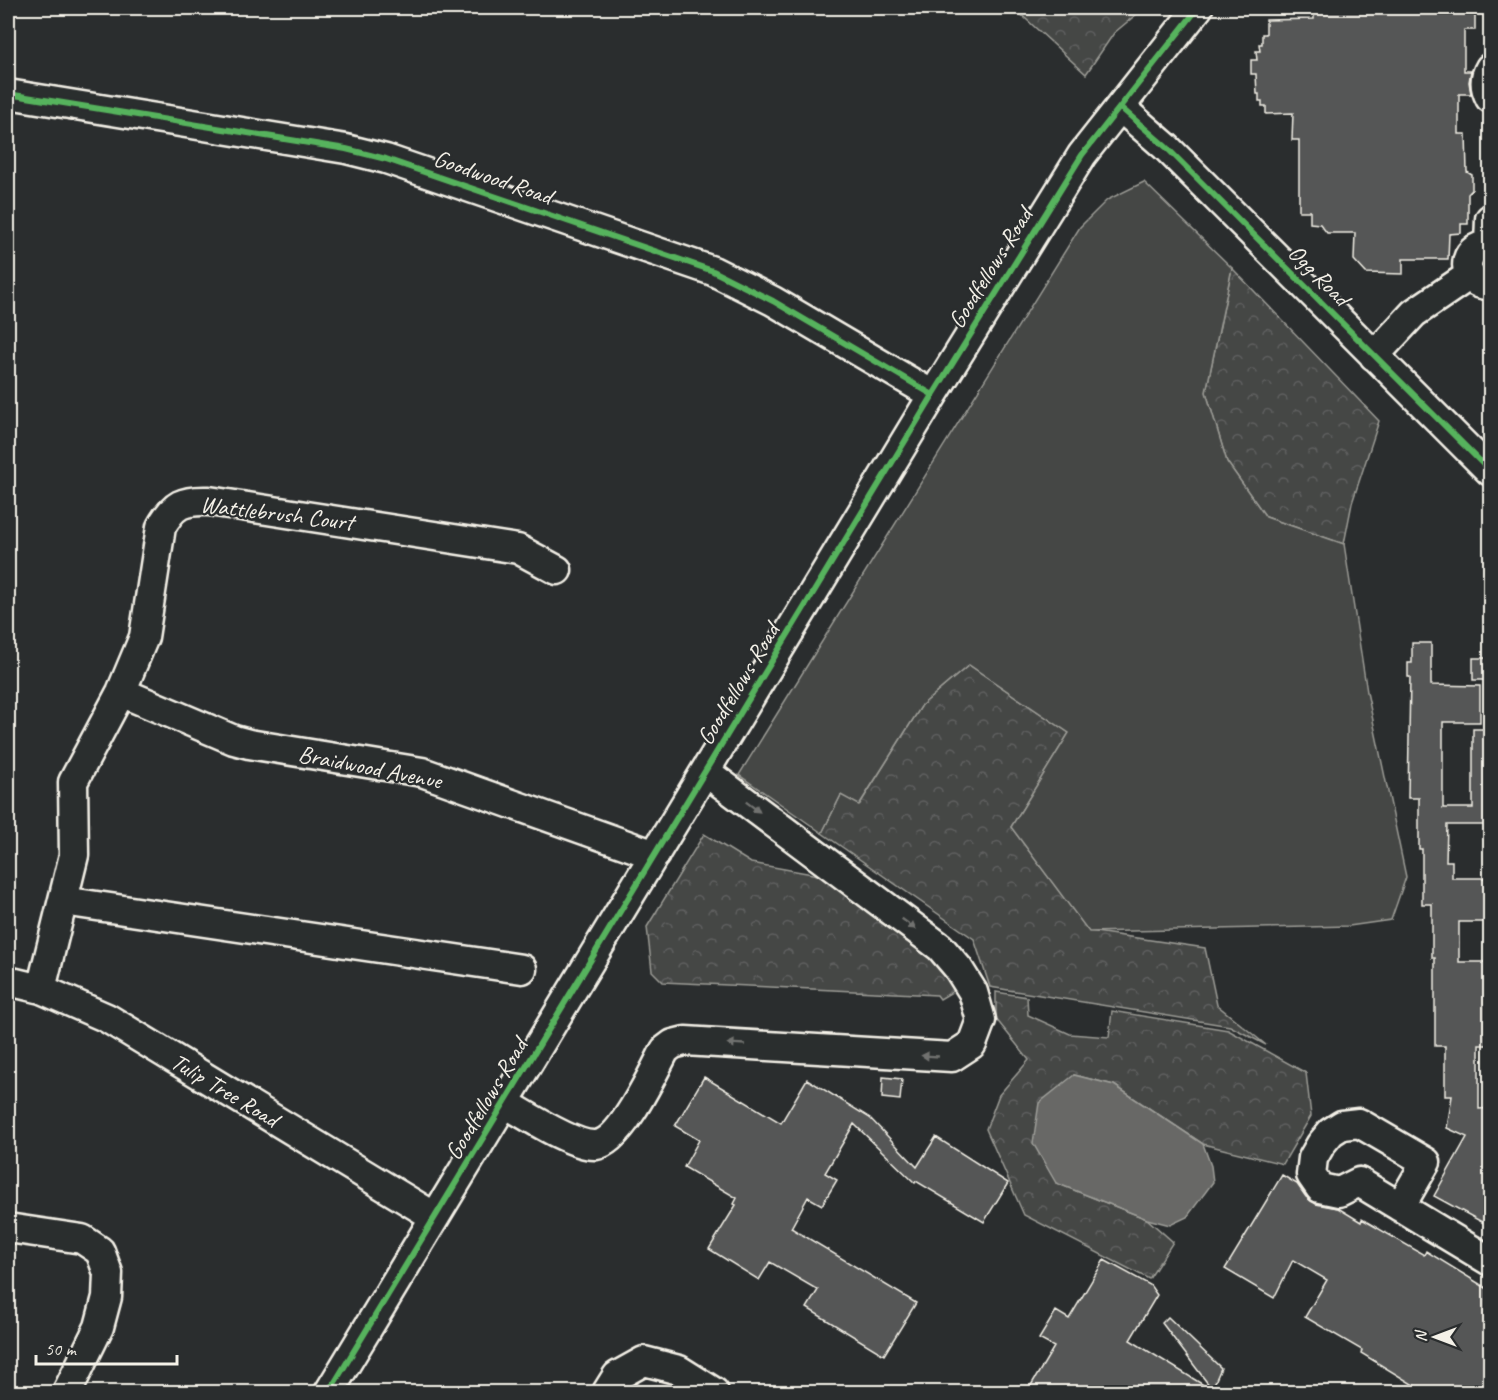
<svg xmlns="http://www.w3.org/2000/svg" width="1498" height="1400" viewBox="0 0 1498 1400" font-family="Caveat,sans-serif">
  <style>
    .forest { fill: url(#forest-crowns); stroke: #9c9c96; stroke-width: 1.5 }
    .park { fill: #444645; stroke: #9c9c96; stroke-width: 1.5 }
    .water { fill: #676866; stroke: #9f9f9a; stroke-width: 1.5 }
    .building { fill: #555756; stroke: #f4f1e8; stroke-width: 1.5 }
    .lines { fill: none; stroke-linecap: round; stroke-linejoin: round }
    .minor-casing { stroke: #f4f1e8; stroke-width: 33 }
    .minor { stroke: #2a2d2e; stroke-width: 28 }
    .cycleway-casing { stroke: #2a2d2e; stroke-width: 10 }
    .cycleway { stroke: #56b35d; stroke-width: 6 }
    .oneway { fill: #71726f }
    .labels { text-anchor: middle; stroke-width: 4.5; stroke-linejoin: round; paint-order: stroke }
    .street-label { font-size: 24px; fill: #f4f1e8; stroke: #2a2d2e }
  </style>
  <defs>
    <pattern id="forest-crowns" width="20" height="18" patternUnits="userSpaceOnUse" patternTransform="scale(1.5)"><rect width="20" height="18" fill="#444645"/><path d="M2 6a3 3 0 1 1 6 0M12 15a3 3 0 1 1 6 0" fill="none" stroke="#606160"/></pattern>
  </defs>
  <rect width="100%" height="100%" fill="#2a2d2e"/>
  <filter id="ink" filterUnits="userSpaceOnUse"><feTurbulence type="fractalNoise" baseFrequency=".0167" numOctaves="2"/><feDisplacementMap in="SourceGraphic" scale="12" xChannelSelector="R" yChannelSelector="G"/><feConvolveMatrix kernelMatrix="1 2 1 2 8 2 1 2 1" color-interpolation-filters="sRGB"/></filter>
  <g filter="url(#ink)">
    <path class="forest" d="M 1014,8 L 1144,8 L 1114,33 L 1086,74 Z
      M 1232,268 L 1379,421 L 1352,503 L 1344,544 L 1266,517 L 1227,462 L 1206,392 Z
      M 969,665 L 1069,733 L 1011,827 L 1089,931 L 1205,948 L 1217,1005 L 1266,1045 L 1230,1026 L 990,987 L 974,939 L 822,833 L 841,795 L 860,804 L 922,705 Z
      M 704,834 L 751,863 L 829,877 L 937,955 L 957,989 L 940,999 L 937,995 L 663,982 L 652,971 L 647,927 Z
      M 996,992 L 1027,997 L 1028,1015 L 1070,1034 L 1109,1037 L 1112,1011 L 1228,1030 L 1306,1073 L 1311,1116 L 1283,1164 L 1203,1144 L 1114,1085 L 1074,1075 L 1056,1183 L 1147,1219 L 1173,1242 L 1149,1279 L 1024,1215 L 986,1129 L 999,1095 L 1029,1060 L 996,1019 Z"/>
    <path class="park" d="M 1144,182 L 1232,268 L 1206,392 L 1227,462 L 1266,517 L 1344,544 L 1367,692 L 1406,877 L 1391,920 L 1349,926 L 1089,932 L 1011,827 L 1069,733 L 969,665 L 922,705 L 859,805 L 841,795 L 822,833 L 739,775 L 1080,227 L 1107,200 Z"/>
    <path class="water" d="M 1074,1075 L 1114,1085 L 1203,1144 L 1211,1166 L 1213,1182 L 1187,1217 L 1170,1225 L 1147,1219 L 1056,1183 L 1033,1143 L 1039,1103 Z"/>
    <path class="building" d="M 1314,8 L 1475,8 L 1475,30 L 1464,30 L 1464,71 L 1471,71 L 1469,82 L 1471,94 L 1459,94 L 1459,134 L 1466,134 L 1467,172 L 1472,175 L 1472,190 L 1468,194 L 1468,224 L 1461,224 L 1461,233 L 1449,234 L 1448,259 L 1403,259 L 1403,274 L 1366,273 L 1354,260 L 1355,233 L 1327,233 L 1320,224 L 1310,223 L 1310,211 L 1299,211 L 1299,140 L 1292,140 L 1293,113 L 1266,114 L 1266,106 L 1262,106 L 1262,101 L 1259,101 L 1259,94 L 1257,94 L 1256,74 L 1251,74 L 1251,60 L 1257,60 L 1256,51 L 1260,51 L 1259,44 L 1262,44 L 1262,34 L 1266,34 L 1266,20 L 1314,19 Z
      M 1412,643 L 1431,643 L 1431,685 L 1480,686 L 1480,722 L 1443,722 L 1443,808 L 1473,808 L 1473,729 L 1491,729 L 1491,825 L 1447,825 L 1446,861 L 1452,861 L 1452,878 L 1491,878 L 1491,922 L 1459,922 L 1459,962 L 1491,962 L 1491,983 L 1488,983 L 1489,1045 L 1479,1045 L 1479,1109 L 1491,1108 L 1491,1227 L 1434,1196 L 1467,1137 L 1447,1128 L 1452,1096 L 1445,1096 L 1445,1046 L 1435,1046 L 1435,958 L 1432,958 L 1432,904 L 1422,904 L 1422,849 L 1419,849 L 1419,798 L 1408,798 L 1410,677 L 1408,677 L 1408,663 L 1412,663 Z
      M 1473,658 L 1491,658 L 1491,680 L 1473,680 Z
      M 704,1077 L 781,1123 L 807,1079 L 870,1118 L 917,1167 L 936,1137 L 1008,1183 L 984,1222 L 916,1181 L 915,1183 L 854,1124 L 825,1173 L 837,1180 L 822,1205 L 808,1197 L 791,1228 L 916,1303 L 884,1355 L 807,1308 L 818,1290 L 770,1262 L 759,1280 L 709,1249 L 736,1205 L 734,1204 L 737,1198 L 684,1167 L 699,1140 L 675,1126 Z
      M 883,1077 L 902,1079 L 900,1100 L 882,1098 Z
      M 1282,1175 L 1297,1184 L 1306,1197 L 1316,1204 L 1338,1208 L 1361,1222 L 1362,1219 L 1424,1255 L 1426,1251 L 1491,1291 L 1491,1392 L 1425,1392 L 1361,1353 L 1362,1350 L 1305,1317 L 1327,1280 L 1293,1260 L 1274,1298 L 1225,1269 Z
      M 1104,1260 L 1150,1285 L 1157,1295 L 1130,1340 L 1215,1392 L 1039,1392 L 1030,1387 L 1054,1347 L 1039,1339 L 1056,1311 L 1069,1319 Z
      M 1168,1317 L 1221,1368 L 1212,1389 L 1162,1323 Z"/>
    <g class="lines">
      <g class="minor-casing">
        <path id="minor" d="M 1490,68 C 1484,78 1484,87 1490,98
          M 8,94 L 346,149 L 386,159 L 713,271 L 773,301 L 933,395
          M 1120,107 L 1166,147 L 1490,471
          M 1489,244 L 1490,219
          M 1490,245 C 1459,245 1460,286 1490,285
          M 1374,356 L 1414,313 L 1470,275
          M 121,692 L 234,740 L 249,744 L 422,772 L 655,855
          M 63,901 L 522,969
          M 8,981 L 41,989 L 107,1018 L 435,1217
          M 41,989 L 74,855 L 73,782 L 121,692 L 144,637 L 161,527 C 174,504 183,500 209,501 L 518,549 L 557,570
          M 505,1103 C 526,1115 574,1147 596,1145 C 621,1142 654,1071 665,1050 L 673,1044 L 685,1041 L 952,1057 L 972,1044 L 981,1020 L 973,992 L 958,968 L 940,947 L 706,772
          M 1400,1207 L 1426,1162 L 1359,1123 L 1342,1125 L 1331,1132 L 1321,1144 L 1313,1158 L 1311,1175 L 1320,1188 L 1339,1192 L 1359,1182 L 1490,1261
          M 8,1228 L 82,1239 L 100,1251 L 108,1273 L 107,1297 L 99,1327 L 67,1392
          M 329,1392 L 933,395 L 1082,155 L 1198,8
          M 607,1392 L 617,1376 L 644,1361 L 679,1370 L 714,1392"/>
      </g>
      <use href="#minor" class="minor"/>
      <g class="cycleway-casing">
        <path id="cycleway" d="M 8,94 L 346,149 L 386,159 L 713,271 L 773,301 L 933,395
          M 1120,107 L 1166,147 L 1490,471
          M 329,1392 L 933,395 L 1082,155 L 1198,8"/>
      </g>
      <use href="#cycleway" class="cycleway"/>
    </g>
    <defs><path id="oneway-solid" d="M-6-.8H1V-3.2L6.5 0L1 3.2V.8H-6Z" transform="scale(1.5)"/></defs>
    <g class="oneway">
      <use href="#oneway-solid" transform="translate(753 807) rotate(37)"/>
      <use href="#oneway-solid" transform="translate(909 924) rotate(36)"/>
      <use href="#oneway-solid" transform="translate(736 1044) rotate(-177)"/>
      <use href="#oneway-solid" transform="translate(930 1056) rotate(-177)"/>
    </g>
  </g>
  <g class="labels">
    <g class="street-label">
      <text transform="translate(493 177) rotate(19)" y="8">Goodwood Road</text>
      <text transform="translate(990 268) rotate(-58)" y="8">Goodfellows Road</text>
      <text transform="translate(1319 275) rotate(45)" y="8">Ogg Road</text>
      <text transform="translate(277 513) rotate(7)" y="8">Wattlebrush Court</text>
      <text transform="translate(738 684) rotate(-59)" y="8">Goodfellows Road</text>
      <text transform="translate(370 767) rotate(11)" y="8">Braidwood Avenue</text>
      <text transform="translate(225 1090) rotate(31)" y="8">Tulip Tree Road</text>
      <text transform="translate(486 1099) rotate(-59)" y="8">Goodfellows Road</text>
    </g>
  </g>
  <rect width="1498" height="1400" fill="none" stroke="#2a2d2e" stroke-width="30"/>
  <rect x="15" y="15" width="1468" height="1370" fill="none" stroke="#f4f1e8" stroke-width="2" filter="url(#ink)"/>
  <g transform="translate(1435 1337) rotate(270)" stroke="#2a2d2e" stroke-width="4.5" paint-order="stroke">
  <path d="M0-4.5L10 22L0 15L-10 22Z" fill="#f4f1e8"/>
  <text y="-9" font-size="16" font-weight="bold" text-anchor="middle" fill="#f4f1e8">N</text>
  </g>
  <path d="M36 1355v9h141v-9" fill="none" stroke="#f4f1e8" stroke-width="3"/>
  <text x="45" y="1355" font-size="18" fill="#f4f1e8" stroke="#2a2d2e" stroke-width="4.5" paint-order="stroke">50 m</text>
</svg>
